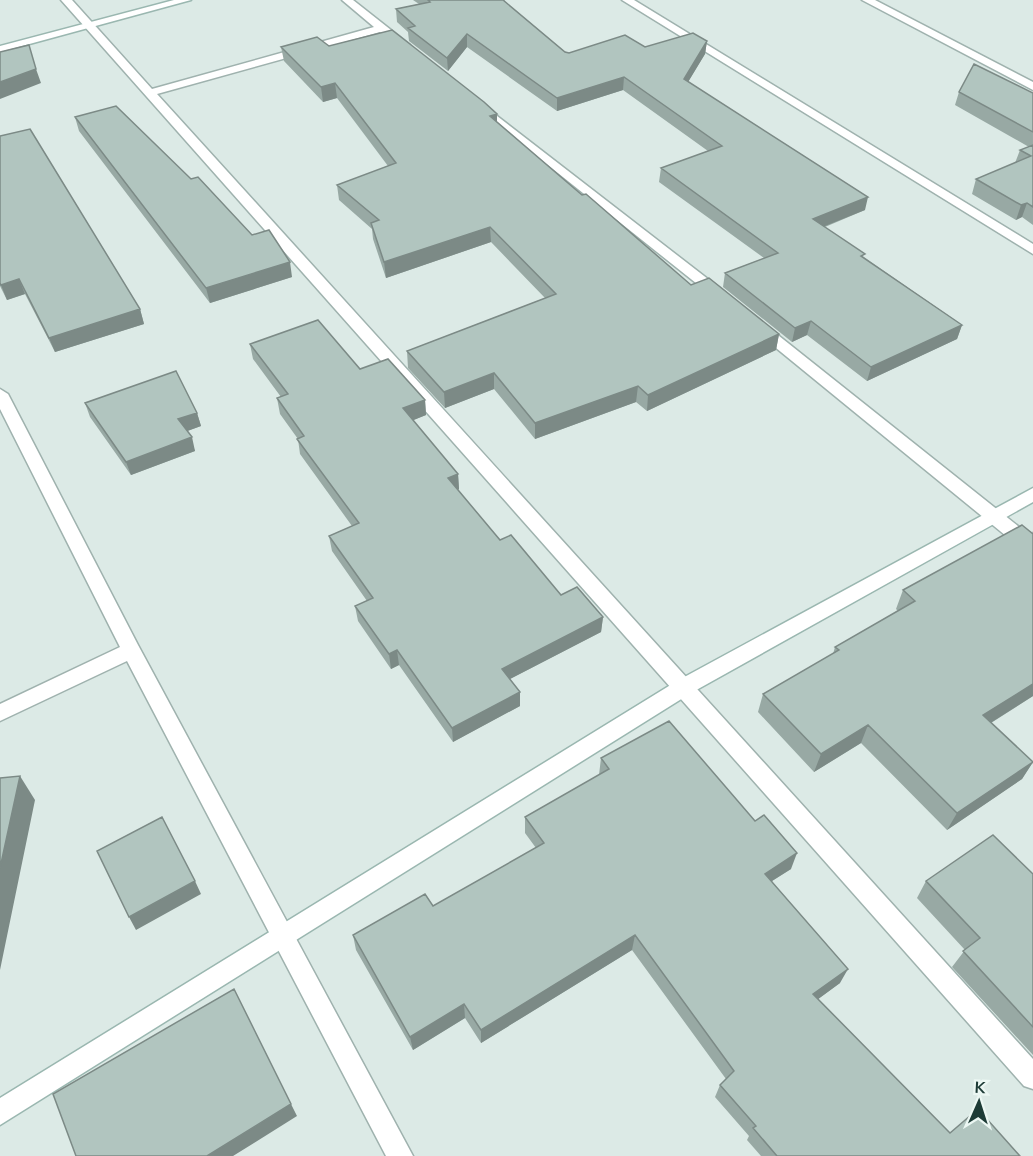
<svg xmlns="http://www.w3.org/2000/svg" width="1033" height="1156" viewBox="0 0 1033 1156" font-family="Mulish,sans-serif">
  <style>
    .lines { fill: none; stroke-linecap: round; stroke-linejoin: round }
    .street-casing { stroke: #9fb2ae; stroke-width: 3 }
    .secondary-casing { stroke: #9ab7b0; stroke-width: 3 }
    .street { fill: #fff; fill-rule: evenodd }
    .secondary { fill: #fff; fill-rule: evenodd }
    .wall { fill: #98a9a4 }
    .shaded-wall { fill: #7c8a86 }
    .building { fill: #b1c5bf; stroke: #7c8a86; stroke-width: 1.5 }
  </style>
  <rect width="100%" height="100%" fill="#dceae6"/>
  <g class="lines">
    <g class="street-casing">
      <path id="street" d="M 61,0 L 72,0 L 152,89 L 374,27 L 342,0 L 353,0 L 410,45 L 410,49 L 402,49 L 380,32 L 157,94 L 1033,1059 L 1033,1089 L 1024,1086 Z
        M 622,0 L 634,0 L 1033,244 L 1033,254 Z
        M 862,0 L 875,0 L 1033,82 L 1033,90 Z
        M 479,102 L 726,293 L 728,296 L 726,299 L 716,299 L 475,107 L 473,105 Z
        M 759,323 L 764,324 L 1033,538 L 1033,554 L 1027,553 L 754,330 L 752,327 L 754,324 Z
        M 0,389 L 8,394 L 138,645 L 413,1156 L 386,1156 L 127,661 L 0,721 L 0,704 L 120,647 L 0,409 Z"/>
    </g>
    <g class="secondary-casing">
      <path id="secondary" d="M 174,0 L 191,0 L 0,52 L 0,46 Z
        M 1033,488 L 1033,502 L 691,693 L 0,1125 L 0,1098 L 677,681 Z"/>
    </g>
    <use href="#street" class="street"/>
    <use href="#secondary" class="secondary"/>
  </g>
  <path class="wall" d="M 413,0 L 505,0 L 504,1 L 565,52 L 569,53 L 707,41 L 705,54 L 688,82 L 865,210 L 825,227 L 864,257 L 962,325 L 957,339 L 867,381 L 807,335 L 792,342 L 723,287 L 725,273 L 764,258 L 659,182 L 661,168 L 708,151 L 623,90 L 557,111 L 467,47 L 448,71 L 409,41 L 408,32 L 397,22 L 396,9 L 419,4 Z
    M 329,46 L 497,122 L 582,195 L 691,285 L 779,334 L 776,350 L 647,411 L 636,402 L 535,439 L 494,389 L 445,408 L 408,368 L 407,351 L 545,298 L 491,242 L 386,278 L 373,239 L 372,229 L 339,200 L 337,185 L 388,166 L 337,98 L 323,102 L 284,61 L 281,47 Z
    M 959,92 L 1033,93 L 1033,225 L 1022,217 L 1016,220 L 972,194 L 976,179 L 1015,163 L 1020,150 L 1029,147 L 955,105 Z
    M 75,117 L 292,277 L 210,303 L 79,131 Z
    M 0,136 L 140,309 L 144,324 L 55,352 L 25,294 L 7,300 L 0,286 Z
    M 250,344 L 360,369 L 425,400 L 426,415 L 413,420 L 458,474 L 459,489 L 458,490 L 500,540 L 561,595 L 603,617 L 601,632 L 510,679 L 520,692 L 520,706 L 453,742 L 399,665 L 391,669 L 358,621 L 355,606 L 367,601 L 332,551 L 329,536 L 352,526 L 300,454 L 298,439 L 280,414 L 277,398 L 281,397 L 253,359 Z
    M 85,403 L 197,413 L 201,426 L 187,431 L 195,451 L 131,475 L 90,417 Z
    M 1033,531 L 1033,696 L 991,723 L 1033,762 L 1022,779 L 947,830 L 861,743 L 814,772 L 758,712 L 763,694 L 833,654 L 835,647 L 898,611 L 896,609 L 903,590 L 1032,533 Z
    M 601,758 L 791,869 L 772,881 L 840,983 L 818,999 L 950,1133 L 1020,1156 L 761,1156 L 747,1140 L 749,1136 L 715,1097 L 720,1085 L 726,1079 L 632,950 L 481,1043 L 465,1018 L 413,1050 L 356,950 L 353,935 L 433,906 L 536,848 L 525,833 L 525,817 L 599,775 Z
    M 1033,874 L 1033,1055 L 952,967 L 965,950 L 917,898 L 926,881 Z"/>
  <path class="shaded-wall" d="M 467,34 L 467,47 L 448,71 L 447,58 Z
    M 707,41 L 705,54 L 682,92 L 684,79 Z
    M 36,69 L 41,83 L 0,99 L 0,82 Z
    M 624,77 L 623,90 L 557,111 L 557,98 Z
    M 335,83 L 337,98 L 323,102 L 321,87 Z
    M 497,114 L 497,129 L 490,116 Z
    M 868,197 L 865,210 L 810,232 L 813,219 Z
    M 1027,203 L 1022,217 L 1016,220 L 1021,205 Z
    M 490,227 L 491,242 L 386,278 L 384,262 Z
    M 290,262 L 292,277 L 210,303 L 206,288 Z
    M 19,279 L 25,294 L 7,300 L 1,285 Z
    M 140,309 L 144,324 L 55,352 L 49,338 Z
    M 811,321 L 807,335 L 792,342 L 795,328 Z
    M 962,325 L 957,339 L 867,381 L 871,367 Z
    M 779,334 L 776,350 L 647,411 L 648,395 Z
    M 494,373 L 494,389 L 445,408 L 444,392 Z
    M 638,386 L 636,402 L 535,439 L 535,423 Z
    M 425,400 L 426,415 L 404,424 L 403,408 Z
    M 197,413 L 201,426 L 182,433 L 178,419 Z
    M 192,437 L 195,451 L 131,475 L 126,462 Z
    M 458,474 L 459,489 L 449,493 L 448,478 Z
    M 603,617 L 601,632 L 502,683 L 502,669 Z
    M 397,650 L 399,665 L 391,669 L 389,654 Z
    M 1033,684 L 1033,696 L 973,734 L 983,715 Z
    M 520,692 L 520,706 L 453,742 L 452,728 Z
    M 868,725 L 861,743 L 814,772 L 821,754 Z
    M 1033,762 L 1022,779 L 947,830 L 957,813 Z
    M 20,776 L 35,800 L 0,970 L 0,868 Z
    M 797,853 L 791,869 L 759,889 L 765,874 Z
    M 195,881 L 201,894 L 136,930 L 129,917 Z
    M 635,935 L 632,950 L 481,1043 L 481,1030 Z
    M 848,969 L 840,983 L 806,1008 L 813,994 Z
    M 464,1004 L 465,1018 L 413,1050 L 410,1037 Z
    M 291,1104 L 297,1116 L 233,1156 L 207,1156 Z"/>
  <path class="building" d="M 428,0 L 503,0 L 565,52 L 569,53 L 625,35 L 645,47 L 693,33 L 707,41 L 684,79 L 868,197 L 813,219 L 865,254 L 861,256 L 962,325 L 871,367 L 811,321 L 795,328 L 725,273 L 778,253 L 661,168 L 722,146 L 624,77 L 557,98 L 467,34 L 447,58 L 408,28 L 415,26 L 396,9 L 430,2 Z
    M 392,30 L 484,102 L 497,114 L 490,116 L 582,195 L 586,194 L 691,285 L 709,278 L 779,334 L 648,395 L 638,386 L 535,423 L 494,373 L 444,392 L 407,351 L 556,294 L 490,227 L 384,262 L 371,223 L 379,220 L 337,185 L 396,163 L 335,83 L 321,87 L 281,47 L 317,37 L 329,46 Z
    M 29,45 L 36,69 L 0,82 L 0,52 Z
    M 974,64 L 1033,93 L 1033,132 L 959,92 Z
    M 116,106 L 191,179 L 198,177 L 252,235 L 269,230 L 290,262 L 206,288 L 75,117 Z
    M 30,129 L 140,309 L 49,338 L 19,279 L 1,285 L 0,283 L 0,136 Z
    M 1033,145 L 1033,207 L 1027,203 L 1021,205 L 976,179 L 1031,156 L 1020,150 Z
    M 318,320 L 360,369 L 388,359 L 425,400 L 403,408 L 458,474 L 448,478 L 500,540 L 511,535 L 561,595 L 577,587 L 603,617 L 502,669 L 520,692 L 452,728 L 397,650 L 389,654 L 355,606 L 373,598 L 329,536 L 359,523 L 297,439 L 304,436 L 277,398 L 288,394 L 250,344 Z
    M 176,371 L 197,413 L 178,419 L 192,437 L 126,462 L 85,403 Z
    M 1022,525 L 1033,534 L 1033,684 L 983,715 L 1033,762 L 957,813 L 868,725 L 821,754 L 763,694 L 839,650 L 835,647 L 915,601 L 903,590 Z
    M 669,721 L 755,821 L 764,815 L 797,853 L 765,874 L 848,969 L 813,994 L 950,1133 L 978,1109 L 1020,1156 L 777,1156 L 753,1128 L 756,1126 L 720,1085 L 734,1071 L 635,935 L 481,1030 L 464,1004 L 410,1037 L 353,935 L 425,894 L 433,906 L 544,843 L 525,817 L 609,769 L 601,758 Z
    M 20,776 L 0,868 L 0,778 Z
    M 162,817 L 195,881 L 129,917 L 97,851 Z
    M 993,835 L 1033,874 L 1033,1027 L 963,951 L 980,938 L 926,881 Z
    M 234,989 L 291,1104 L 207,1156 L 76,1156 L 53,1094 Z"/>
  <g transform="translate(979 1102) rotate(3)" stroke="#ecf7f3" stroke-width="4.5" paint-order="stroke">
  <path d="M0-4.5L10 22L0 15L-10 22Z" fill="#1d3b36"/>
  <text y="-9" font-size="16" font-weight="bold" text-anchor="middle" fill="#1d3b36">K</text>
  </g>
</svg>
